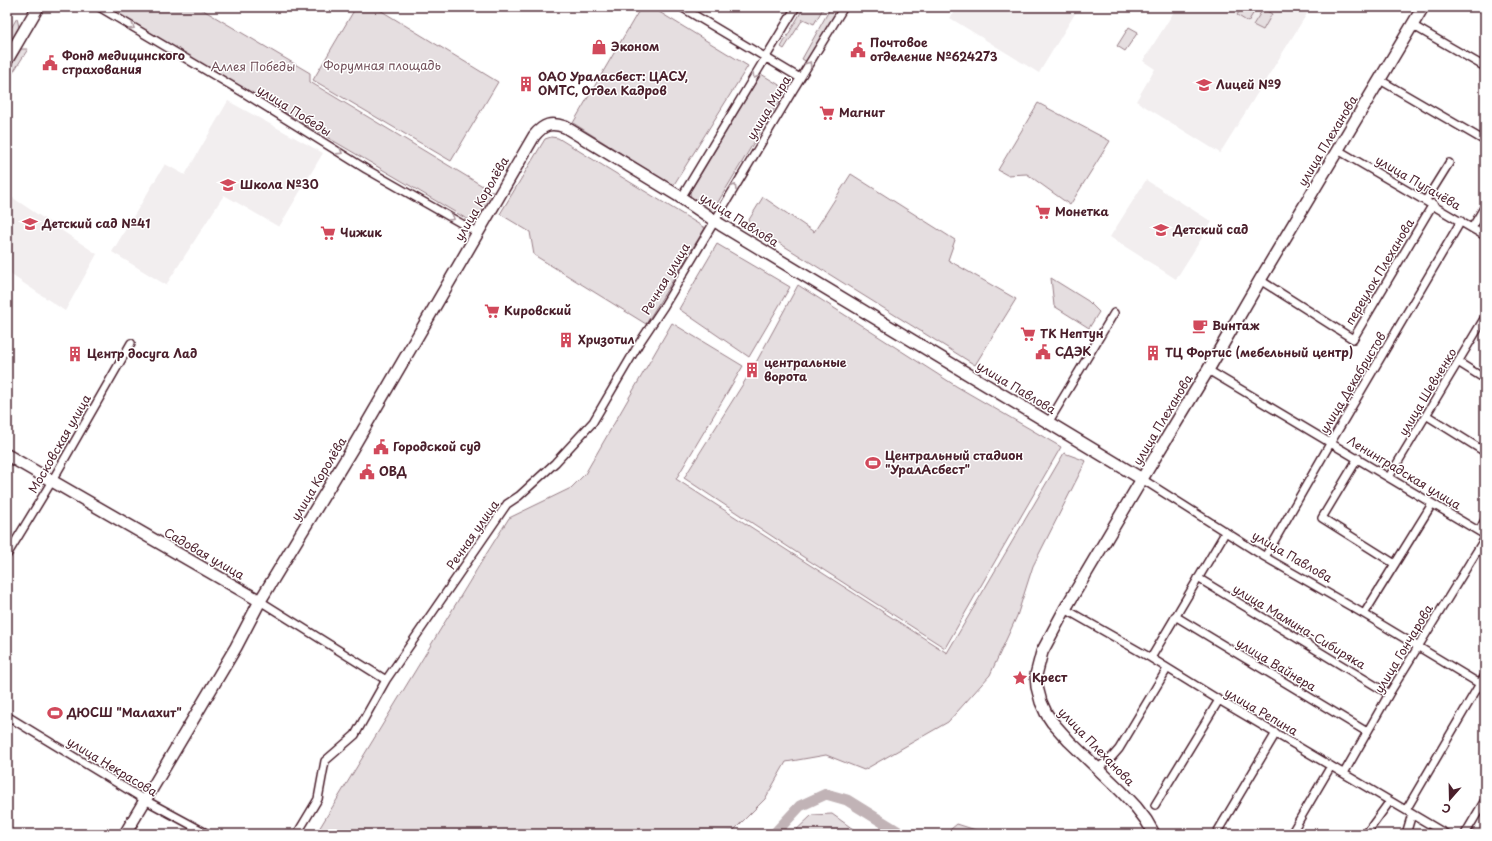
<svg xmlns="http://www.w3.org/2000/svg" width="1492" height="841" viewBox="0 0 1492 841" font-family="'Playpen Sans',sans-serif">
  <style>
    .built { fill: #f2eeef }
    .green { fill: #e5dee0; stroke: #987e86 }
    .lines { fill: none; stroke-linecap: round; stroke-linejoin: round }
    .river { stroke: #c1b3b6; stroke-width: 11 }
    .street-casing { stroke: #4a1f2b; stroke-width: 10 }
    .secondary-casing { stroke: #4a1f2b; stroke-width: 14 }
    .street { stroke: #fff; stroke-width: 7 }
    .secondary { stroke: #fff; stroke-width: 11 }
    .oneway { stroke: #ae9aa0 }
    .labels { text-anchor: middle; stroke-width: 3; stroke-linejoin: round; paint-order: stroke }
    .poi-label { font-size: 12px; font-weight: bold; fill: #4a1f2b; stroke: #fff; text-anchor: start }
    .park-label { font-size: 12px; fill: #714f58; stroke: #fff }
    .street-label { font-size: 12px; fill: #4a1f2b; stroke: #fff }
  </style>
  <rect width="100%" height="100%" fill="#fff"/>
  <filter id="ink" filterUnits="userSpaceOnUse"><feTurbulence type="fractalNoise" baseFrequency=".025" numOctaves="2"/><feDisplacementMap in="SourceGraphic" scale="8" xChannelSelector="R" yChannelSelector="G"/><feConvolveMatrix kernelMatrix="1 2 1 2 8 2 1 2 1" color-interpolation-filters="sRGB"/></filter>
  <g filter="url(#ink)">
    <path class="built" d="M 957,7 L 1079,7 L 1039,73 L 950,18 Z
      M 1177,7 L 1306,7 L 1310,9 L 1220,153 L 1136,101 L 1155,69 L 1143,61 Z
      M 228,101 L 323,153 L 279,227 L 224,195 L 166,285 L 112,252 L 165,164 L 185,175 Z
      M 1146,180 L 1212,222 L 1176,279 L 1110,237 Z
      M 7,194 L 97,254 L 65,311 L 7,272 Z"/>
    <path class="green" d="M 105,7 L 198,7 L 310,73 L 310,82 L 496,194 L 477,225 Z
      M 356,7 L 375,7 L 498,82 L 451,161 L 313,80 Z
      M 641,7 L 651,7 L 748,66 L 673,186 L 573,123 Z
      M 804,7 L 824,7 L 814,24 L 803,19 L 784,49 L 781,47 Z
      M 831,7 L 839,7 L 807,62 L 802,59 Z
      M 1242,7 L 1257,7 L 1248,22 L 1237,15 Z
      M 1263,9 L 1272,14 L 1263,30 L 1253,25 Z
      M 17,18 L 19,27 L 7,50 L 7,35 Z
      M 1129,27 L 1138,32 L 1125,51 L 1117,46 Z
      M 21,49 L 28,49 L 7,82 L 7,72 Z
      M 761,74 L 786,89 L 715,207 L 707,211 L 691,202 L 690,192 Z
      M 1038,103 L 1110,141 L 1070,205 L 1027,174 L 1007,175 L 998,170 Z
      M 551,137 L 558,138 L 705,228 L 646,324 L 534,255 L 530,232 L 500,214 L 545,139 Z
      M 851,174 L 955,240 L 948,260 L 1016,299 L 975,365 L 747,223 L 763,197 L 814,232 Z
      M 717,244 L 790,287 L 749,357 L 679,309 Z
      M 1051,278 L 1088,301 L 1099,312 L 1089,328 L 1054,306 Z
      M 798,285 L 956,386 L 1061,447 L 945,648 L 808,560 L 684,478 L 753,368 Z
      M 672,323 L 743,366 L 676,479 L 947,653 L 1064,453 L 1086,461 L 1033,566 L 1017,616 L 990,675 L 948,722 L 864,770 L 826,755 L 786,762 L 765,799 L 732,832 L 705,834 L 316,834 L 485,556 L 509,518 L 571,488 L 585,474 Z
      M 832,814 L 860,834 L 792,834 L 812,815 Z
      M 957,824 L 988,834 L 945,834 Z"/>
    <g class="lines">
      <path class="river" d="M 774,834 L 800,806 L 826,794 L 847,800 L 902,834"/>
      <g class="street-casing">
        <path id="street" d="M 99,7 L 244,93 L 366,169 L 478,233
          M 681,7 L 800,78
          M 1412,25 L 1485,67
          M 1380,80 L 1485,141
          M 1338,150 L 1485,236
          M 681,198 L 796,7
          M 1426,200 L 1449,163
          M 1472,228 L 1485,206
          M 1260,280 L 1353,339 L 1433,204
          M 1458,362 L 1485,379
          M 1208,370 L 1485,535
          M 1426,415 L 1485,452
          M 1048,423 L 1114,313
          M 1358,458 L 1322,518 L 1395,564
          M 1389,477 L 1485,317
          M 1142,479 L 1265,557 L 1364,614 L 1485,687
          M 1479,531 L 1485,520
          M 7,555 L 52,481 L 131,343
          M 1265,557 L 1331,442 L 1461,221
          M 1198,578 L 1389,694
          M 260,601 L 386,680
          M 1065,609 L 1151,658 L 1219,700 L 1446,834
          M 1364,614 L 1432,504
          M 1175,616 L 1367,732
          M 1151,658 L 1225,533
          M 7,716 L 145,800 L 208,834
          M 1098,768 L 1112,757 L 1119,749 L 1167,669
          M 1344,773 L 1389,694 L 1485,538
          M 1155,805 L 1219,700
          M 1406,810 L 1485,675
          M 297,834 L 318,799 L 325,761 L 355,735 L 386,680 L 507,504 L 519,496 L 555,463 L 593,422 L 640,342 L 664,306 L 793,90 L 844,7
          M 1216,834 L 1276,733
          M 1291,834 L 1331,766
          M 1366,834 L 1390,801
          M 1406,834 L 1412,814
          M 1465,834 L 1485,800"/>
      </g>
      <g class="secondary-casing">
        <path id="secondary" d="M 7,60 L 38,7
          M 7,455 L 260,601
          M 125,834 L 236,647 L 260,601 L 352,449 L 534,136 C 544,124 551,122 565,127 L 677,195 L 721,225 L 1142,479
          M 1154,834 L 1146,820 L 1136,807 L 1121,791 L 1069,741 L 1052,722 L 1046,713 L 1041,702 L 1037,687 L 1036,675 L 1042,652 L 1065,609 L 1142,479 L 1208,370 L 1260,280 L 1423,7"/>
      </g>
      <use href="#street" class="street"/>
      <use href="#secondary" class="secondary"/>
    </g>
    <defs><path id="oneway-chevron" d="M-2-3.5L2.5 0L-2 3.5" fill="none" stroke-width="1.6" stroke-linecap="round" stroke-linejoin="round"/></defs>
    <g class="oneway">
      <use href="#oneway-chevron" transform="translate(132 27) rotate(31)"/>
      <use href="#oneway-chevron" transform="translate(809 64) rotate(-58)"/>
      <use href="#oneway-chevron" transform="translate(755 76) rotate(121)"/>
      <use href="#oneway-chevron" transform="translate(340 152) rotate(32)"/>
      <use href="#oneway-chevron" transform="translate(734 187) rotate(-59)"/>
      <use href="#oneway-chevron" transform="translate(452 218) rotate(31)"/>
    </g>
  </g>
  <defs>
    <g id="shop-bare" transform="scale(1.2)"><path d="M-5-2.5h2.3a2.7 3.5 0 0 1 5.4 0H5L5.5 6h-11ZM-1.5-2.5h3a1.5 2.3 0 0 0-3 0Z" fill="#d1495b" stroke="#fff" stroke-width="2.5" paint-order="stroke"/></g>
    <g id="civic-bare" transform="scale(1.2)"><path d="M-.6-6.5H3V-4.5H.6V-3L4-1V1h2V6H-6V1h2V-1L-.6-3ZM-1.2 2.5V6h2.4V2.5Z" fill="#d1495b" stroke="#fff" stroke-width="2.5" paint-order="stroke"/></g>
    <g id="building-bare" transform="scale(1.2)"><path d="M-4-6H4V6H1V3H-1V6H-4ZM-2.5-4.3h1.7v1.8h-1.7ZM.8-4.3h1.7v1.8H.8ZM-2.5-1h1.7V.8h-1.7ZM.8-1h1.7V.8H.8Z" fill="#d1495b" stroke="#fff" stroke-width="2.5" paint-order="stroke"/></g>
    <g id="school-bare" transform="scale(1.2)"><path d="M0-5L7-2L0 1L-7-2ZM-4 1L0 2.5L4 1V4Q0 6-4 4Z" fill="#d1495b" stroke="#fff" stroke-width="2.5" paint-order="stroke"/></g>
    <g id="supermarket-bare" transform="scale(1.2)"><path d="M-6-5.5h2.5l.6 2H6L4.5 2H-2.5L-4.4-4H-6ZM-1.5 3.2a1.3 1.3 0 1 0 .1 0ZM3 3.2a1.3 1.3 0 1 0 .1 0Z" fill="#d1495b" stroke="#fff" stroke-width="2.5" paint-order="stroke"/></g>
    <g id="cafe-bare" transform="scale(1.2)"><path d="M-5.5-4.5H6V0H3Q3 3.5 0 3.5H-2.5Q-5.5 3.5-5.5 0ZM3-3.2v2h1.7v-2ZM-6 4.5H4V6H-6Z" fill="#d1495b" stroke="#fff" stroke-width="2.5" paint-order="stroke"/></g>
    <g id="stadium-bare" transform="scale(1.2)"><path d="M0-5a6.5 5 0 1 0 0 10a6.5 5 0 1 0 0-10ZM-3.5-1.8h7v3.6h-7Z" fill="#d1495b" stroke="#fff" stroke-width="2.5" paint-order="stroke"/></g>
    <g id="sight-bare" transform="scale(1.2)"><path d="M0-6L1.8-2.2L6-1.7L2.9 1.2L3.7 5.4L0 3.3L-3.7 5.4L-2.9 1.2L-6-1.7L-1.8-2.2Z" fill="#d1495b" stroke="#fff" stroke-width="2.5" paint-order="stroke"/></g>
  </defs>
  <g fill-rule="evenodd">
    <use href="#shop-bare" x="599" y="47"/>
    <use href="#civic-bare" x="858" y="50"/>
    <use href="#civic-bare" x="50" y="63"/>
    <use href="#building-bare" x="526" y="84"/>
    <use href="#school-bare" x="1204" y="85"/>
    <use href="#supermarket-bare" x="827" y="113"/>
    <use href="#school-bare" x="228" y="185"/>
    <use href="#supermarket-bare" x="1043" y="212"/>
    <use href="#school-bare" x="30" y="224"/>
    <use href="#school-bare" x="1161" y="230"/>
    <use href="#supermarket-bare" x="328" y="233"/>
    <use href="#supermarket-bare" x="492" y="311"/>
    <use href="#cafe-bare" x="1200" y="326"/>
    <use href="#supermarket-bare" x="1028" y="334"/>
    <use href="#building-bare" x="566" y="340"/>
    <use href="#civic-bare" x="1043" y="352"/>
    <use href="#building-bare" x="1153" y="353"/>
    <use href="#building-bare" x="75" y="354"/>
    <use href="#building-bare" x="752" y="370"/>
    <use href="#civic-bare" x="381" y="447"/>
    <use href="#stadium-bare" x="873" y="463"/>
    <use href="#civic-bare" x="367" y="472"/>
    <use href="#sight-bare" x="1020" y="678"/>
    <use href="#stadium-bare" x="55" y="713"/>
  </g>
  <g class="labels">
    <g class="poi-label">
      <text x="870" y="47">Почтовое<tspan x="870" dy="14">отделение №624273</tspan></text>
      <text x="611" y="51">Эконом</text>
      <text x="62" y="60">Фонд медицинского<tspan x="62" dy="14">страхования</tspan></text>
      <text x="538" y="81">ОАО Ураласбест: ЦАСУ,<tspan x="538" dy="14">ОМТС, Отдел Кадров</tspan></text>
      <text x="1216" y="89">Лицей №9</text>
      <text x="839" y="117">Магнит</text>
      <text x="240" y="189">Школа №30</text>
      <text x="1055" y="216">Монетка</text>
      <text x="42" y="228">Детский сад №41</text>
      <text x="1173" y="234">Детский сад</text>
      <text x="340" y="237">Чижик</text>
      <text x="504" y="315">Кировский</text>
      <text x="1212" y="330">Винтаж</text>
      <text x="1040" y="338">ТК Нептун</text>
      <text x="578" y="344">Хризотил</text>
      <text x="1055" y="356">СДЭК</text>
      <text x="1165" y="357">ТЦ Фортис (мебельный центр)</text>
      <text x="87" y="358">Центр досуга Лад</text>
      <text x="764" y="367">центральные<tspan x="764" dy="14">ворота</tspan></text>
      <text x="393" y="451">Городской суд</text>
      <text x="885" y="460">Центральный стадион<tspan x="885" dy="14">"УралАсбест"</tspan></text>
      <text x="379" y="476">ОВД</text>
      <text x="1032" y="682">Крест</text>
      <text x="67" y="717">ДЮСШ "Малахит"</text>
    </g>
    <g class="park-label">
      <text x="382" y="70">Форумная площадь</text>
      <text x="253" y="71">Аллея Победы</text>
    </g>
    <g class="street-label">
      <text transform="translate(769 108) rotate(-59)" y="4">улица Мира</text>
      <text transform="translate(294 111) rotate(32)" y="4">улица Победы</text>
      <text transform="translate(1328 141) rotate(-59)" y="4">улица Плеханова</text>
      <text transform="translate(1418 183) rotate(30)" y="4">улица Пугачёва</text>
      <text transform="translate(482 199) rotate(-60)" y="4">улица Королёва</text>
      <text transform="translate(739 220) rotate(32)" y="4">улица Павлова</text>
      <text transform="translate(1380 272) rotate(-59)" y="4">переулок Плеханова</text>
      <text transform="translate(666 279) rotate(-59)" y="4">Речная улица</text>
      <text transform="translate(1353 383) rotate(-59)" y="4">улица Декабристов</text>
      <text transform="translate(1016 388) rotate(31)" y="4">улица Павлова</text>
      <text transform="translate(1428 392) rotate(-59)" y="4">улица Шевченко</text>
      <text transform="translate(1163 420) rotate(-59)" y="4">улица Плеханова</text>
      <text transform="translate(60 444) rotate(-60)" y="4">Московская улица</text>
      <text transform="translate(1404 473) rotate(31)" y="4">Ленинградская улица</text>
      <text transform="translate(319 479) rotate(-59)" y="4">улица Королёва</text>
      <text transform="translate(473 535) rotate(-55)" y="4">Речная улица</text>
      <text transform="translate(204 554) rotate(30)" y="4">Садовая улица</text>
      <text transform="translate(1292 557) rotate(30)" y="4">улица Павлова</text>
      <text transform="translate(1299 627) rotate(31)" y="4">улица Мамина-Сибиряка</text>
      <text transform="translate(1404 649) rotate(-59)" y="4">улица Гончарова</text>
      <text transform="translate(1276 665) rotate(31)" y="4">улица Вайнера</text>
      <text transform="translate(1261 712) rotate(30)" y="4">улица Репина</text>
      <text transform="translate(1096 747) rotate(46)" y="4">улица Плеханова</text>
      <text transform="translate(112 767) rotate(31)" y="4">улица Некрасова</text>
    </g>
  </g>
  <rect width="1492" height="841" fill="none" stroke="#fff" stroke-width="24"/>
  <rect x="12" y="12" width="1468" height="817" fill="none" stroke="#4a1f2b" stroke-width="1.5" filter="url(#ink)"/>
  <g transform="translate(1450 799) rotate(200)" stroke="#ffffff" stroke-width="3" paint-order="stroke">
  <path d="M0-3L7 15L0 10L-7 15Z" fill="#4a1f2b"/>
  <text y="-6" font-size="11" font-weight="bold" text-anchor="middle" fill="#4a1f2b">С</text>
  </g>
</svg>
